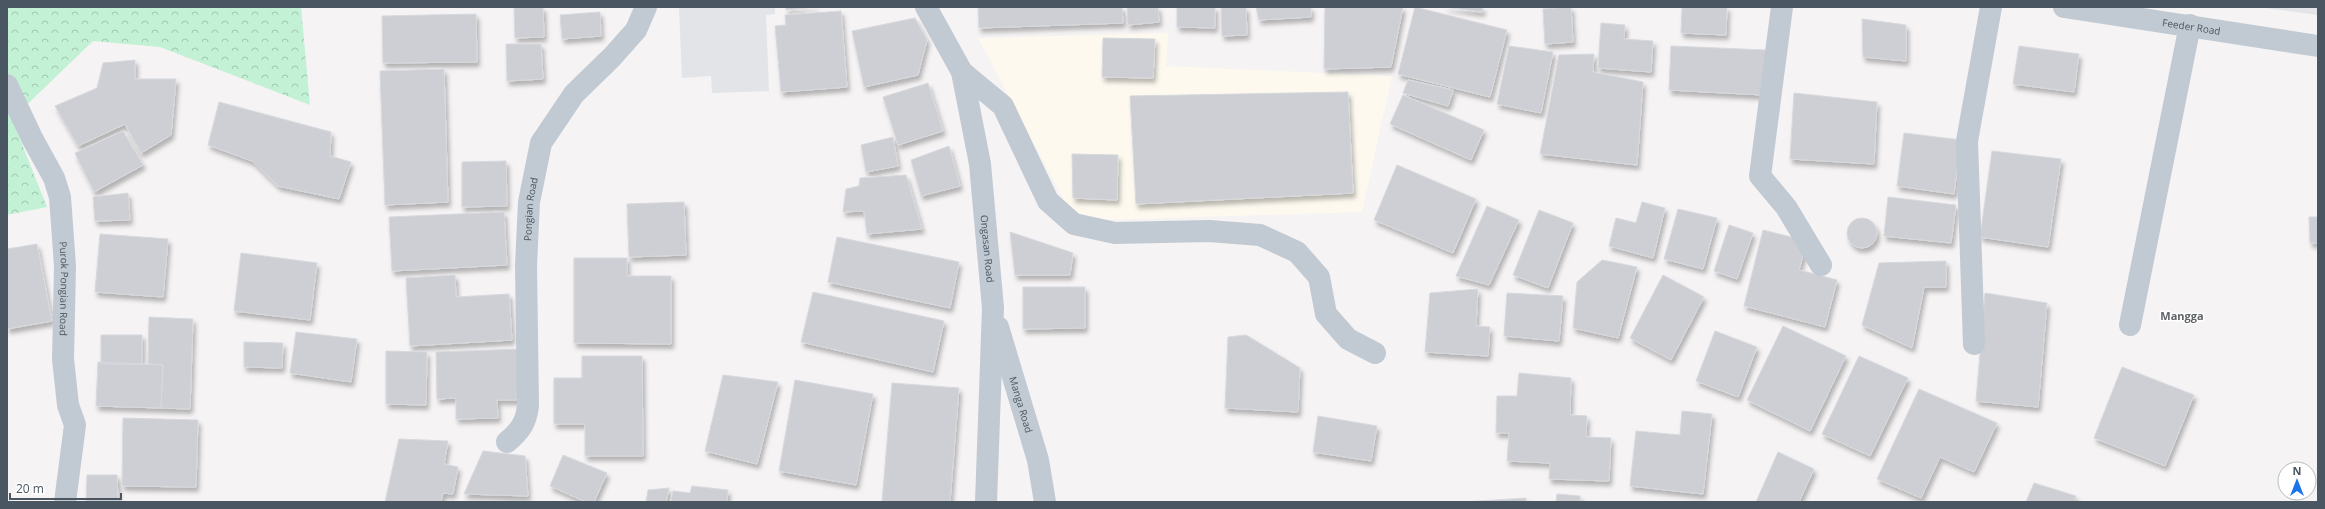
<svg xmlns="http://www.w3.org/2000/svg" width="2325" height="509" viewBox="0 0 2325 509" font-family="'Open Sans',sans-serif">
  <style>
    .commercial { fill: #fdf9ef }
    .airport { fill: #e2e4e7 }
    .forest { fill: url(#forest-crowns) }
    .building { fill: #cdcfd5; stroke: #d7d9de; filter: url(#shadow) }
    .lines { fill: none; stroke-linecap: round; stroke-linejoin: round }
    .minor { stroke: #c1cad2; stroke-width: 22 }
    .labels { text-anchor: middle; stroke-width: 3; stroke-linejoin: round; paint-order: stroke }
    .street-label { font-size: 10px; fill: #4a5661; stroke: #fff }
    .neighbourhood-label { font-size: 11px; font-weight: bold; fill: #5f6368; stroke: #fff }
  </style>
  <defs>
    <pattern id="forest-crowns" width="20" height="18" patternUnits="userSpaceOnUse"><rect width="20" height="18" fill="#c3f1d5"/><path d="M2 6a3 3 0 1 1 6 0M12 15a3 3 0 1 1 6 0" fill="none" stroke="#a0c6b0"/></pattern>
    <filter id="shadow"><feDropShadow dx="2.5" dy="4.5" stdDeviation="2" flood-color="#0004"/></filter>
  </defs>
  <rect width="100%" height="100%" fill="#f5f3f3"/>
  <path class="commercial" d="M 1168,33 L 1166,66 L 1392,76 L 1362,212 L 1075,221 L 978,38 Z"/>
  <path class="airport" d="M 679,7 L 775,7 L 775,14 L 766,15 L 769,91 L 712,93 L 711,76 L 682,78 Z
    M 2258,7 L 2318,7 L 2318,15 Z"/>
  <path class="forest" d="M 7,7 L 301,7 L 310,105 L 160,47 L 93,41 L 12,119 L 47,207 L 7,215 Z"/>
  <path class="building" d="M 514,7 L 543,7 L 544,37 L 515,38 Z
    M 786,7 L 816,7 L 786,10 Z
    M 978,7 L 1122,7 L 1123,23 L 979,28 Z
    M 1127,7 L 1158,7 L 1159,22 L 1128,25 Z
    M 1177,7 L 1215,7 L 1215,28 L 1177,27 Z
    M 1221,7 L 1246,7 L 1247,35 L 1222,36 Z
    M 1256,7 L 1311,7 L 1311,17 L 1259,20 Z
    M 1325,7 L 1403,7 L 1391,67 L 1324,69 Z
    M 1415,7 L 1507,30 L 1490,97 L 1398,74 Z
    M 1445,7 L 1483,7 L 1482,12 Z
    M 1571,7 L 1573,42 L 1545,44 L 1543,9 Z
    M 1682,7 L 1727,7 L 1726,35 L 1681,33 Z
    M 841,11 L 847,87 L 781,92 L 775,26 L 786,25 L 785,15 Z
    M 600,12 L 601,36 L 562,39 L 560,15 Z
    M 476,14 L 477,62 L 383,63 L 382,16 Z
    M 915,18 L 927,40 L 918,75 L 864,87 L 852,31 Z
    M 1862,19 L 1906,25 L 1906,61 L 1863,57 Z
    M 1601,23 L 1625,25 L 1624,39 L 1653,41 L 1651,72 L 1598,68 Z
    M 1103,38 L 1155,39 L 1153,78 L 1102,77 Z
    M 506,44 L 541,44 L 543,79 L 507,81 Z
    M 1509,46 L 1553,52 L 1541,113 L 1497,104 Z
    M 1671,46 L 1766,50 L 1763,95 L 1669,90 Z
    M 2019,46 L 2079,54 L 2074,92 L 2013,84 Z
    M 1594,54 L 1593,72 L 1643,82 L 1637,165 L 1540,154 L 1559,55 Z
    M 135,60 L 135,79 L 176,79 L 171,135 L 141,153 L 125,124 L 78,146 L 55,106 L 97,88 L 103,63 Z
    M 444,69 L 448,202 L 385,205 L 380,71 Z
    M 1408,80 L 1453,90 L 1448,106 L 1403,93 Z
    M 928,83 L 943,131 L 898,145 L 883,97 Z
    M 1348,92 L 1353,193 L 1136,204 L 1130,96 Z
    M 1794,93 L 1877,102 L 1874,164 L 1790,159 Z
    M 1403,95 L 1484,130 L 1471,160 L 1390,124 Z
    M 219,102 L 331,132 L 330,156 L 351,162 L 339,199 L 278,186 L 252,161 L 208,145 Z
    M 123,131 L 143,165 L 94,192 L 75,153 Z
    M 1904,133 L 1961,140 L 1954,194 L 1897,186 Z
    M 893,137 L 898,166 L 866,172 L 861,145 Z
    M 949,146 L 960,186 L 921,196 L 911,160 Z
    M 1992,151 L 2061,159 L 2048,247 L 1980,237 Z
    M 1072,154 L 1118,155 L 1117,200 L 1073,198 Z
    M 506,161 L 507,206 L 462,207 L 462,162 Z
    M 1397,165 L 1476,199 L 1453,253 L 1374,220 Z
    M 906,175 L 922,229 L 867,234 L 864,211 L 843,212 L 846,189 L 859,186 L 860,178 Z
    M 128,193 L 130,220 L 95,221 L 93,197 Z
    M 1888,197 L 1956,205 L 1951,243 L 1884,236 Z
    M 684,202 L 686,255 L 629,257 L 627,204 Z
    M 1642,202 L 1665,208 L 1653,258 L 1609,246 L 1616,218 L 1636,223 Z
    M 1487,206 L 1519,220 L 1489,285 L 1456,276 Z
    M 1678,209 L 1717,218 L 1703,269 L 1664,259 Z
    M 1539,210 L 1573,223 L 1548,288 L 1513,275 Z
    M 504,212 L 507,265 L 392,271 L 389,217 Z
    M 2309,217 L 2318,217 L 2318,243 L 2310,243 Z
    M1847 233a15 15 0 1 1 30 0a15 15 0 1 1-30 0Z
    M 1729,225 L 1753,233 L 1737,279 L 1714,271 Z
    M 1763,230 L 1807,241 L 1799,270 L 1837,280 L 1825,327 L 1744,306 Z
    M 1010,232 L 1073,253 L 1070,275 L 1015,275 Z
    M 100,234 L 168,239 L 163,297 L 95,292 Z
    M 837,237 L 959,262 L 950,308 L 828,282 Z
    M 37,244 L 52,321 L 7,329 L 7,249 Z
    M 241,253 L 317,263 L 310,320 L 234,311 Z
    M 574,258 L 627,258 L 627,276 L 671,276 L 671,344 L 574,343 Z
    M 1602,260 L 1637,267 L 1618,338 L 1573,328 L 1577,282 Z
    M 1946,261 L 1946,287 L 1924,287 L 1912,348 L 1862,325 L 1879,263 Z
    M 455,275 L 456,297 L 509,294 L 512,340 L 410,346 L 406,278 Z
    M 1663,275 L 1704,297 L 1671,360 L 1630,338 Z
    M 1023,287 L 1085,287 L 1085,328 L 1023,329 Z
    M 1478,289 L 1476,326 L 1490,327 L 1488,356 L 1425,352 L 1430,293 Z
    M 813,292 L 944,321 L 933,372 L 801,342 Z
    M 1507,293 L 1563,296 L 1559,341 L 1504,336 Z
    M 1985,293 L 2047,303 L 2038,407 L 1976,401 Z
    M 149,317 L 193,319 L 190,409 L 161,408 L 163,365 L 148,364 Z
    M 1783,326 L 1846,356 L 1810,431 L 1747,400 Z
    M 1715,331 L 1757,347 L 1738,397 L 1696,381 Z
    M 296,332 L 357,339 L 351,382 L 290,373 Z
    M 101,335 L 142,335 L 142,364 L 101,364 Z
    M 1246,335 L 1300,368 L 1298,412 L 1225,408 L 1228,337 Z
    M 244,342 L 283,343 L 282,368 L 244,367 Z
    M 520,349 L 521,400 L 497,400 L 498,418 L 456,419 L 456,398 L 437,399 L 436,352 Z
    M 386,351 L 427,352 L 426,405 L 386,404 Z
    M 582,356 L 642,356 L 643,456 L 585,456 L 585,424 L 554,424 L 554,378 L 582,378 Z
    M 1859,356 L 1908,378 L 1870,456 L 1822,434 Z
    M 98,362 L 163,365 L 161,408 L 96,406 Z
    M 2122,367 L 2194,395 L 2165,466 L 2094,438 Z
    M 1519,373 L 1571,378 L 1570,415 L 1587,416 L 1586,437 L 1611,438 L 1609,481 L 1549,479 L 1550,463 L 1507,461 L 1509,433 L 1496,433 L 1497,396 L 1517,396 Z
    M 723,375 L 778,382 L 757,464 L 705,451 Z
    M 795,380 L 873,394 L 856,485 L 779,471 Z
    M 892,383 L 959,388 L 950,502 L 882,502 Z
    M 1919,389 L 1997,423 L 1974,472 L 1940,457 L 1921,498 L 1877,479 Z
    M 1682,411 L 1712,414 L 1703,494 L 1630,486 L 1636,431 L 1680,435 Z
    M 1318,416 L 1377,426 L 1371,461 L 1313,452 Z
    M 123,418 L 198,420 L 196,487 L 122,486 Z
    M 399,439 L 448,441 L 444,464 L 458,467 L 453,494 L 443,493 L 441,502 L 385,502 Z
    M 483,451 L 525,456 L 528,496 L 464,494 Z
    M 1778,452 L 1814,469 L 1799,502 L 1756,502 Z
    M 563,455 L 607,473 L 594,502 L 586,502 L 550,486 Z
    M 87,475 L 117,475 L 118,502 L 86,502 Z
    M 2034,483 L 2076,496 L 2074,502 L 2026,502 Z
    M 692,486 L 728,490 L 727,502 L 671,502 L 673,491 L 690,493 Z
    M 669,488 L 666,502 L 646,502 L 648,490 Z
    M 1557,494 L 1580,496 L 1580,502 L 1556,502 Z
    M 1526,498 L 1526,502 L 1464,502 Z"/>
  <g class="lines">
    <g class="minor">
      <path id="s1" d="M 926,7 L 962,72 L 980,164 L 993,308 L 986,502"/>
      <path d="M 1782,7 L 1760,176 L 1786,207 L 1821,265"/>
      <path id="s2" d="M 2064,7 L 2318,46"/>
      <path d="M 962,72 L 1003,106 L 1048,201 L 1074,224 L 1115,233 L 1209,231 L 1260,235 L 1297,252 L 1319,277 L 1326,314 L 1348,339 L 1375,353"/>
      <path id="s3" d="M 7,85 L 32,138 L 54,178 L 60,197 L 65,266 L 63,359 L 68,405 L 75,425 L 65,502"/>
      <path d="M 2130,325 L 2190,25"/>
      <path id="s4" d="M 998,327 L 1038,460 L 1045,502"/>
      <path d="M 1974,344 L 1967,141 L 1991,7"/>
      <path id="s5" d="M 507,442 C 520,431 526,423 528,406 L 526,265 L 529,202 L 541,143 L 574,94 L 612,57 L 636,30 L 646,7"/>
    </g>
  </g>
  <g class="labels">
    <g class="street-label">
      <text dy="4" stroke="none"><textPath href="#s2" startOffset="129">Feeder Road</textPath></text>
      <text dy="4" stroke="none"><textPath href="#s5" startOffset="240">Pongian Road</textPath></text>
      <text dy="4" stroke="none"><textPath href="#s1" startOffset="253">Ongasan Road</textPath></text>
      <text dy="4" stroke="none"><textPath href="#s3" startOffset="216">Purok Pongian Road</textPath></text>
      <text dy="4" stroke="none"><textPath href="#s4" startOffset="81">Manga Road</textPath></text>
    </g>
    <g class="neighbourhood-label">
      <text x="2182" y="320">Mangga</text>
    </g>
  </g>
  <rect width="2325" height="509" fill="none" stroke="#4a5661" stroke-width="16"/>
  <g transform="translate(2297 481)"><circle r="19" fill="#ffffff" stroke="#b7bbc0"/>
  <path d="M0-3L7 15L0 10L-7 15Z" fill="#1a73e8"/>
  <text y="-6" font-size="11" font-weight="bold" text-anchor="middle" fill="#4a5661">N</text>
  </g>
  <path d="M10 493v6h111v-6" fill="none" stroke="#4a5661" stroke-width="2"/>
  <text x="16" y="493" font-size="12" fill="#4a5661" stroke="#ffffff" stroke-width="3" paint-order="stroke">20 m</text>
</svg>
